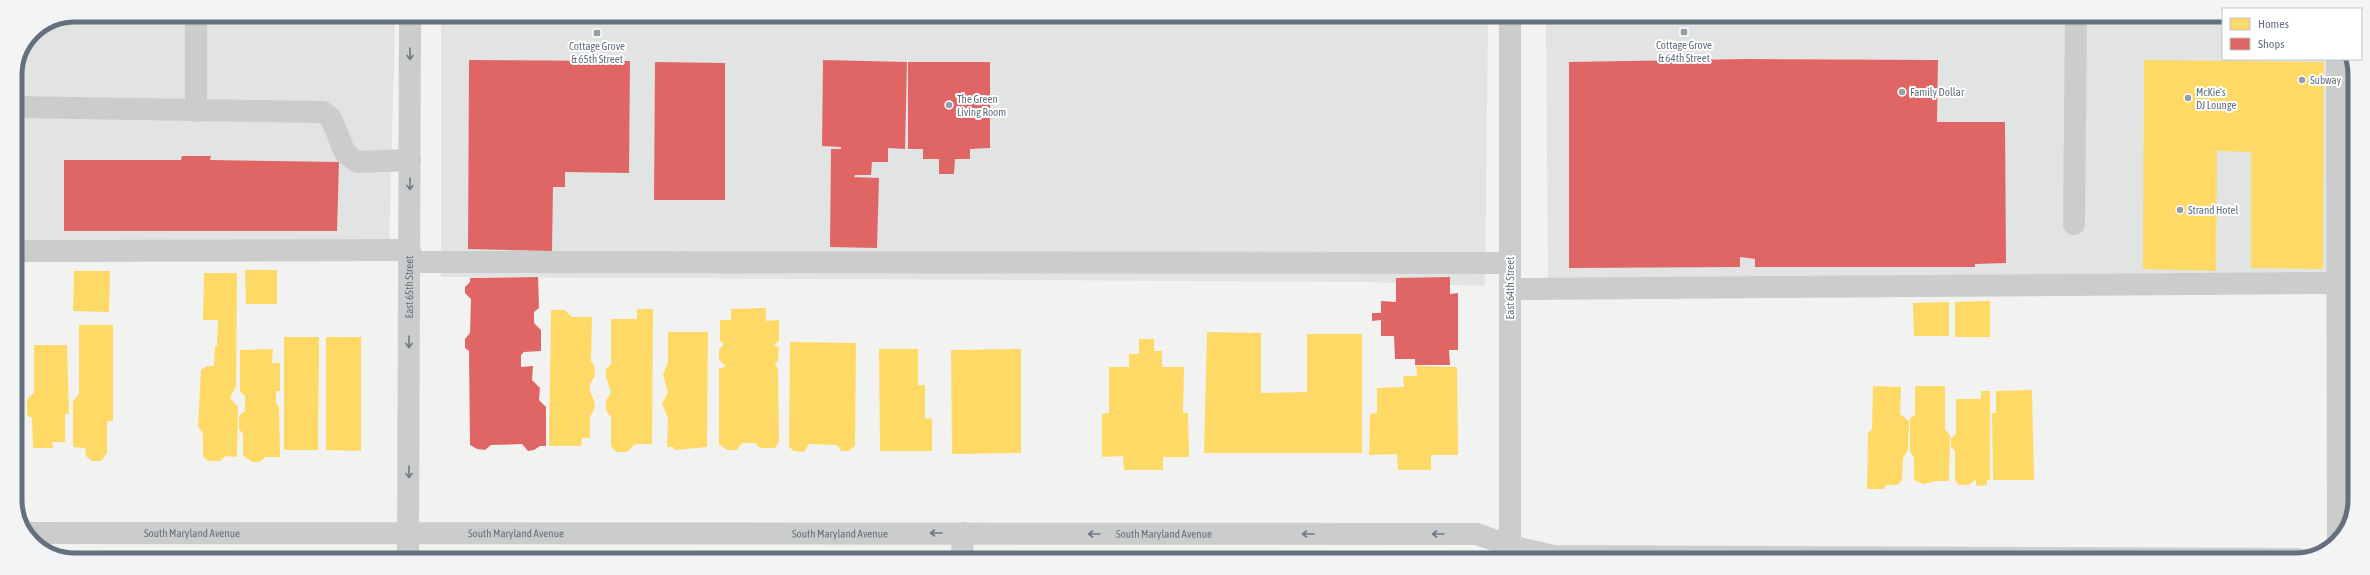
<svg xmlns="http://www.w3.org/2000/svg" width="2370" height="575" viewBox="0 0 2370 575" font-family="'Asap Condensed',sans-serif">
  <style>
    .built { fill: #e2e4e3 }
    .homes { fill: #ffd966 }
    .shops { fill: #e06666 }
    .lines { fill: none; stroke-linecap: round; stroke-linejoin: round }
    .minor { stroke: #cbcccc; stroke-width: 22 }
    .oneway { stroke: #6f7987 }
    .poi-dot { fill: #969ea7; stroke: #fff; stroke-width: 1.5 }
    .labels { text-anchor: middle; stroke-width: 4; stroke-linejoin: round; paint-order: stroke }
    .poi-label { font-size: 11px; fill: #65707f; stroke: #fff; text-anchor: start }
    .street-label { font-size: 11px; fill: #65707f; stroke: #fff }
    .rim { fill: none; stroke: #65707f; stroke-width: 5 }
  </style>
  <rect width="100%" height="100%" fill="#f2f3f1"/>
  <path class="built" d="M 441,21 L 1488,24 L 1485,286 L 1366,282 L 441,277 Z
    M 1546,23 L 2223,24 L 2223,59 L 2350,59 L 2355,71 L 2354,512 L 2342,530 L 2337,284 L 1548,288 Z
    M 54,24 L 395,24 L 389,249 L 15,251 L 15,75 L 33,32 Z"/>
  <path class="homes" d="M 2144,60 L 2324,62 L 2323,269 L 2251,268 L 2251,152 L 2217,151 L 2216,271 L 2143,269 Z
    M 245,270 L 277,270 L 277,304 L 246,304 Z
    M 74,271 L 110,271 L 109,312 L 73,311 Z
    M 204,273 L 237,273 L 236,386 L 230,398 L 238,407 L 237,457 L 225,456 L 220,461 L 208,461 L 203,456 L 203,434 L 198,427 L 201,370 L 207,366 L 214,366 L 215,346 L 217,346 L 218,320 L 203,320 Z
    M 1990,301 L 1990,337 L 1955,337 L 1955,302 Z
    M 1949,302 L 1949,336 L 1914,336 L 1913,303 Z
    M 766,308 L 766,321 L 779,320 L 779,341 L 774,345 L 779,348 L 778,361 L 775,363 L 778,370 L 779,442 L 775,448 L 760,448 L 755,443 L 742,443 L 737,450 L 727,450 L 719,444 L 719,369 L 726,366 L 719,360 L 719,350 L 724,344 L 720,341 L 720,320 L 731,320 L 731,309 Z
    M 637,309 L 653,309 L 652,444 L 635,444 L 627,452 L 616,452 L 611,446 L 611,417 L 606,410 L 606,401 L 611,392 L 606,377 L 606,369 L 611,364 L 611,319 L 637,319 Z
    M 551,310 L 565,310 L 572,317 L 592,317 L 591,361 L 594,366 L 595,376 L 590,384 L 590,392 L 594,400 L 595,407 L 590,417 L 590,438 L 582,438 L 581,446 L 549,446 Z
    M 79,325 L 113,325 L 113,421 L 107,421 L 107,453 L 101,461 L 92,461 L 86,456 L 85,448 L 73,447 L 73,401 L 79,394 Z
    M 668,332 L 708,332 L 707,447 L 675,450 L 673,447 L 667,447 L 668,418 L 662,404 L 668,392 L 663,375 L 668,362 Z
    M 1207,332 L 1261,333 L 1261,393 L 1307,392 L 1307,334 L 1362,334 L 1362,453 L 1204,453 Z
    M 284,337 L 319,337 L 318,450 L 284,450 Z
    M 326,337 L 361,337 L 361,451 L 326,450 Z
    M 1139,339 L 1154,339 L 1154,351 L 1162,351 L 1162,367 L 1184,367 L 1183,413 L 1188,413 L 1189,457 L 1163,457 L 1163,470 L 1124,470 L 1123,456 L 1102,457 L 1102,414 L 1109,413 L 1109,367 L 1129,367 L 1129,354 L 1139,354 Z
    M 790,342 L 856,343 L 855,446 L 849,451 L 841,451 L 837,445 L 809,444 L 804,452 L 793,451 L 789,446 Z
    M 34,345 L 67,345 L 69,414 L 65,414 L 65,442 L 52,442 L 53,448 L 33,448 L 32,418 L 27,415 L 27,400 L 32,394 L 34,394 Z
    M 273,349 L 272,363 L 280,363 L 280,391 L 276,391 L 276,403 L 279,407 L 280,457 L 265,457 L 260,462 L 252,462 L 243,455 L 243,434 L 239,429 L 239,416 L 245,411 L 245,396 L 240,391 L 240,350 Z
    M 879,349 L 918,349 L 918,385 L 925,385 L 925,419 L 932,418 L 932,451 L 880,451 Z
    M 1021,349 L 1021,453 L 952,454 L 951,350 Z
    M 1416,366 L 1457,367 L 1458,455 L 1431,455 L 1431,470 L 1398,470 L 1397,454 L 1369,455 L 1370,414 L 1377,413 L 1377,388 L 1404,387 L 1403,376 L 1417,376 Z
    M 1873,386 L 1901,387 L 1900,414 L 1909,421 L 1908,450 L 1903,458 L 1902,480 L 1897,485 L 1885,485 L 1885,489 L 1867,489 L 1868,433 L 1872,429 Z
    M 1915,386 L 1945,386 L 1945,429 L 1950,435 L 1949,481 L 1935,481 L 1924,484 L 1914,480 L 1914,457 L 1910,452 L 1910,418 L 1915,415 Z
    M 2032,390 L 2034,480 L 1993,480 L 1992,413 L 1996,413 L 1996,391 Z
    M 1981,391 L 1990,391 L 1990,480 L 1987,480 L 1987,485 L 1976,486 L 1976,479 L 1969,485 L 1959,485 L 1955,480 L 1955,451 L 1951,447 L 1951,438 L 1956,434 L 1956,399 L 1981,399 Z"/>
  <path class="shops" d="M 1747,59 L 1938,60 L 1937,122 L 2005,122 L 2006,263 L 1975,264 L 1975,267 L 1755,267 L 1755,259 L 1740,257 L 1740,267 L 1569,268 L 1569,62 Z
    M 469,60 L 630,61 L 629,173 L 565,172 L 565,187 L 553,187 L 552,251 L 468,249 Z
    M 823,60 L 907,62 L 905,149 L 888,148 L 888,162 L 872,162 L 871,175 L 855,175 L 854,177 L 879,178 L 877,248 L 830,247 L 831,149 L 841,149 L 841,147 L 822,146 Z
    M 655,62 L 725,63 L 725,200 L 654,200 Z
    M 908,62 L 990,62 L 990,148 L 970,149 L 970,159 L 955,159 L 954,174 L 939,174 L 939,159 L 923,159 L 923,149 L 908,149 Z
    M 182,156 L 211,156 L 210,160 L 339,162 L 337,231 L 64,231 L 64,160 L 181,160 Z
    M 538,277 L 539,308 L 534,312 L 534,323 L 541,330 L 541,351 L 524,352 L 521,355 L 521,367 L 533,366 L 532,380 L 540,388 L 539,400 L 546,407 L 546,446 L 540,446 L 534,450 L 528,451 L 522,444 L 491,445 L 485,450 L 477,449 L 470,445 L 469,351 L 465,348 L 465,339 L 470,333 L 471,299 L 465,293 L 465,287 L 470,282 L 470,278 Z
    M 1450,277 L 1450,294 L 1458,293 L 1458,350 L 1449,350 L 1450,365 L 1415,365 L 1415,359 L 1395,359 L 1394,336 L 1381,336 L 1381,320 L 1372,321 L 1372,313 L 1381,313 L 1381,301 L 1396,302 L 1396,278 Z"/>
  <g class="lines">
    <g class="minor">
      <path d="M 2337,59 L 2338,538"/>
      <path d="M 15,107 L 323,112 L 331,118 L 345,153 L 357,162 L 410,160"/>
      <path d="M 196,111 L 196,15"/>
      <path d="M 2074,224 L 2076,16"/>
      <path d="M 15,251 L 410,250"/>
      <path d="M 409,262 L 1510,263"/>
      <path d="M 1510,289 L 2337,283"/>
      <path id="s1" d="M 27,533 L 1477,534 L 1510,546 L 1554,556 L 2298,559"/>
      <path id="s2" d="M 408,559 L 410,15"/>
      <path d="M 962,559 L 963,533"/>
      <path d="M 1510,559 L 1510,16"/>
    </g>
  </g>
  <defs><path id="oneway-shaft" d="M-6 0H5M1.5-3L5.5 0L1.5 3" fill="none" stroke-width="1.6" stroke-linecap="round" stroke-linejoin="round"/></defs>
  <g class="oneway">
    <use href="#oneway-shaft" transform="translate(410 54) rotate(90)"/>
    <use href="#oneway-shaft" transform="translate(410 184) rotate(90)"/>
    <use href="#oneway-shaft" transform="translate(409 342) rotate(90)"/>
    <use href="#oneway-shaft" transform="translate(409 472) rotate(90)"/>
    <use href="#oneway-shaft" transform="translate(936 533) rotate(-180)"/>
    <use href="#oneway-shaft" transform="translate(1094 534) rotate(-180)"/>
    <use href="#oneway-shaft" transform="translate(1308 534) rotate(-180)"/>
    <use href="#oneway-shaft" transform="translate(1438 534) rotate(-180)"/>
  </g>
  <g class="poi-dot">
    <rect x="1680" y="28" width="8" height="8" rx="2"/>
    <rect x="593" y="29" width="8" height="8" rx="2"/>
    <circle cx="2302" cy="80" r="4"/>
    <circle cx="1902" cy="92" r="4"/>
    <circle cx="2188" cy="98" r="4"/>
    <circle cx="949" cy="105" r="4"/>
    <circle cx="2180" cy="210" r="4"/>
  </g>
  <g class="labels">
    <g class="poi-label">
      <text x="1684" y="49" text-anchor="middle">Cottage Grove<tspan x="1684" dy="13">&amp; 64th Street</tspan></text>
      <text x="597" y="50" text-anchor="middle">Cottage Grove<tspan x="597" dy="13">&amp; 65th Street</tspan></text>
      <text x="2310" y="84">Subway</text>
      <text x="1910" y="96">Family Dollar</text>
      <text x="2196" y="96">McKie's<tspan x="2196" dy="13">DJ Lounge</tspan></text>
      <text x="957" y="103">The Green<tspan x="957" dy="13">Living Room</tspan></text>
      <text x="2188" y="214">Strand Hotel</text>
    </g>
    <g class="street-label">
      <text dy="4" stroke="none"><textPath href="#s2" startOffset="272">East 65th Street</textPath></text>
      <text transform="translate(1510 288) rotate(-90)" y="4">East 64th Street</text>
      <text dy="4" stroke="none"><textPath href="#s1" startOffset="165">South Maryland Avenue</textPath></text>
      <text dy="4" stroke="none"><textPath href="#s1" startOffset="489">South Maryland Avenue</textPath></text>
      <text dy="4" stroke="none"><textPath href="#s1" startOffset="813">South Maryland Avenue</textPath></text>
      <text dy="4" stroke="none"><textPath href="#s1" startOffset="1137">South Maryland Avenue</textPath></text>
    </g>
  </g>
  <path d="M0 0H2370V575H0ZM75 22H2295A53 53 0 0 1 2348 75V500A53 53 0 0 1 2295 553H75A53 53 0 0 1 22 500V75A53 53 0 0 1 75 22Z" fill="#f3f4f5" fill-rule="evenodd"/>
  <path class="rim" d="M75 22H2295A53 53 0 0 1 2348 75V500A53 53 0 0 1 2295 553H75A53 53 0 0 1 22 500V75A53 53 0 0 1 75 22Z"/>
  <rect x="2222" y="8" width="140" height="52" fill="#ffffff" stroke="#c1c6cc"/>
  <rect x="2230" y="18" width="20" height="12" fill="#ffd966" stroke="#c1c6cc"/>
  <text x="2258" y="28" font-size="12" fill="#65707f">Homes</text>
  <rect x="2230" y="38" width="20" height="12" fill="#e06666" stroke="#c1c6cc"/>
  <text x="2258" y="48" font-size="12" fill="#65707f">Shops</text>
</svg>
